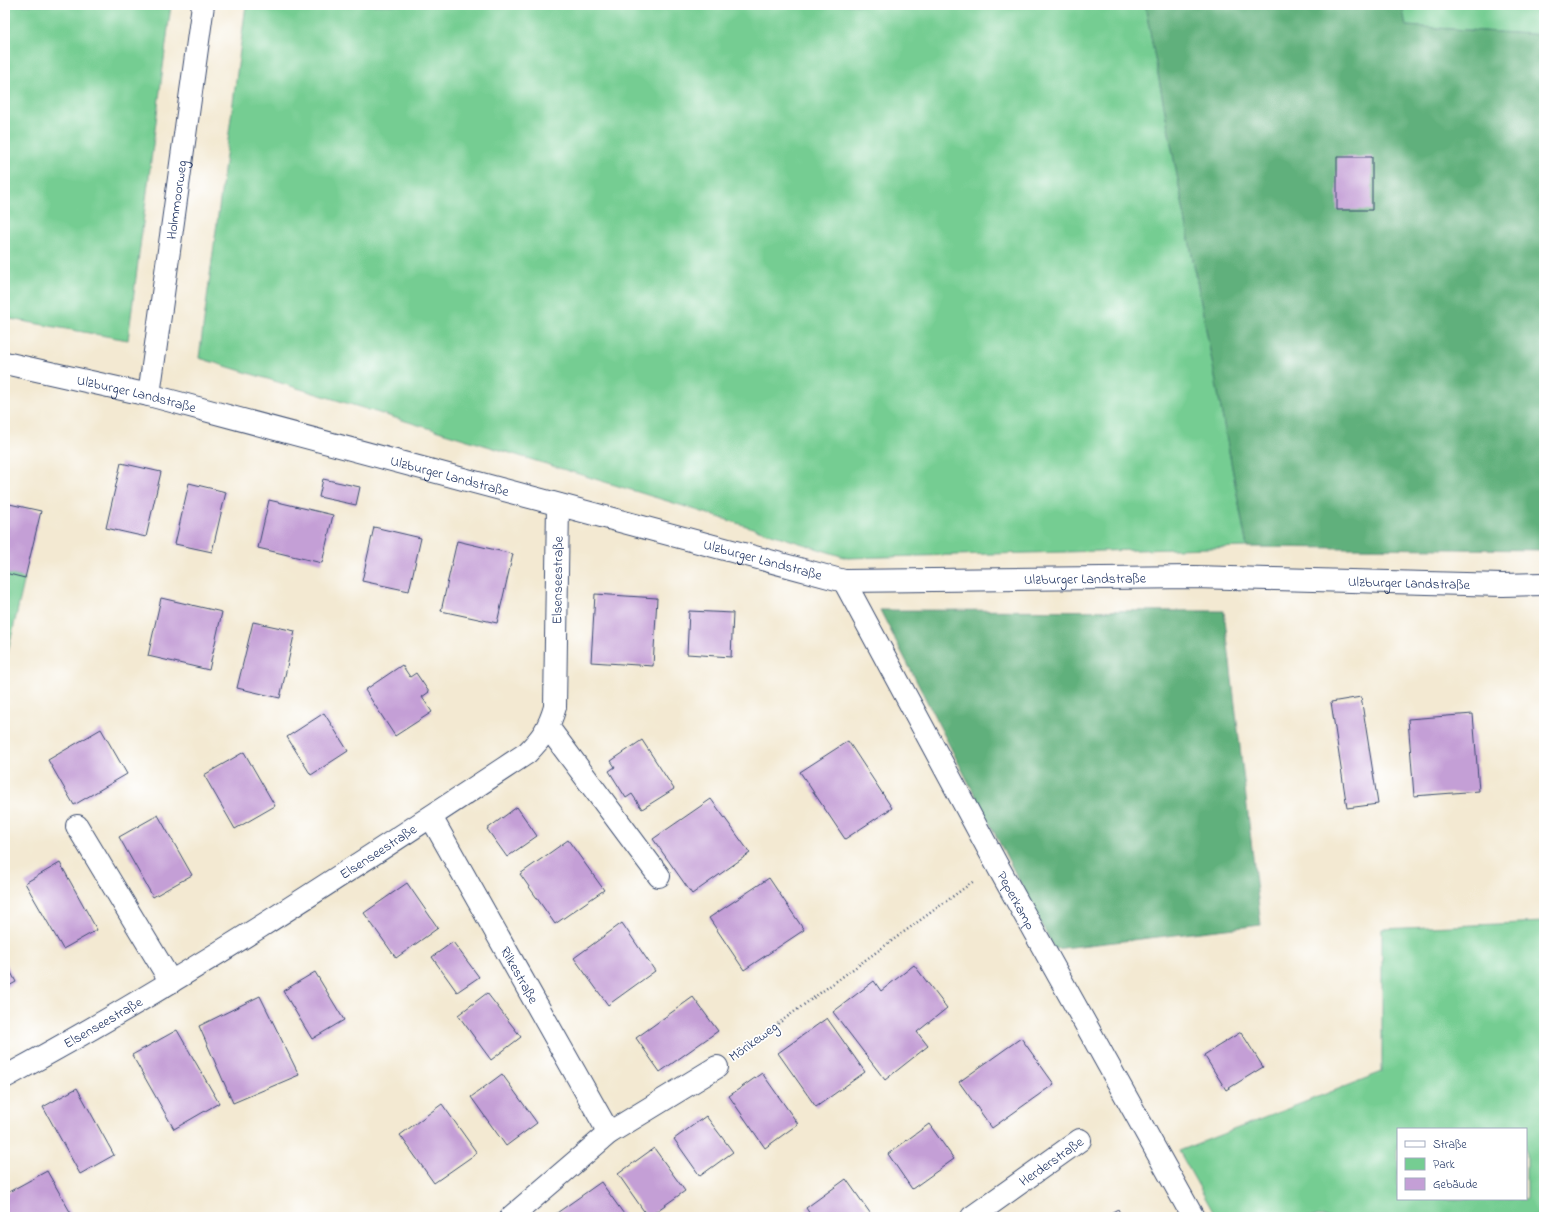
<svg xmlns="http://www.w3.org/2000/svg" width="1549" height="1222" viewBox="0 0 1549 1222" font-family="'Indie Flower',sans-serif">
  <style>
    .green { fill: #75cd92; stroke: #487e78; fill-rule: evenodd }
    .forest { fill: #60b07c; stroke: #3e706d }
    .building { fill: #c49fd6 }
    .lines { fill: none; stroke-linecap: round; stroke-linejoin: round }
    .minor-casing { stroke: #3b4b6f; stroke-width: 24 }
    .path { stroke: #3b4b6f; stroke-width: 2.5; stroke-dasharray: 1 3; stroke-linecap: butt }
    .minor { stroke: #fff; stroke-width: 22 }
    .labels { text-anchor: middle; stroke-width: 3.5; stroke-linejoin: round; paint-order: stroke }
    .street-label { font-size: 14px; fill: #1b2f5e; stroke: #fff }
  </style>
  <rect width="100%" height="100%" fill="#fff"/>
  <filter id="ink" filterUnits="userSpaceOnUse"><feTurbulence type="fractalNoise" baseFrequency=".025" numOctaves="2"/><feDisplacementMap in="SourceGraphic" scale="8" xChannelSelector="R" yChannelSelector="G"/><feConvolveMatrix kernelMatrix="1 2 1 2 8 2 1 2 1" color-interpolation-filters="sRGB"/></filter>
  <filter id="wash" filterUnits="userSpaceOnUse"><feTurbulence type="fractalNoise" baseFrequency=".012" numOctaves="4" result="noise"/><feDisplacementMap in="SourceGraphic" scale="16" xChannelSelector="R" yChannelSelector="G"/><feGaussianBlur stdDeviation="0.9" result="paint"/><feColorMatrix in="noise" values="0 0 0 0 0 0 0 0 0 0 0 0 0 0 0 0 0 1.4 0 .05"/><feComposite in="paint" operator="in"/></filter>
  <g filter="url(#wash)">
    <rect width="100%" height="100%" fill="#f3e9d2"/>
    <path class="green" d="M 5,5 L 171,5 L 128,340 L 5,318 Z
      M 246,5 L 1145,5 L 1247,547 L 847,558 L 677,504 L 199,358 Z
      M 1402,5 L 1544,5 L 1544,35 L 1405,26 Z
      M 5,573 L 25,578 L 5,664 Z
      M 1544,922 L 1544,1217 L 1216,1217 L 1179,1151 L 1382,1072 L 1382,929 ZM 1398,1129 L 1526,1129 L 1526,1199 L 1398,1199 Z"/>
    <path class="forest" d="M 1145,5 L 1402,5 L 1406,26 L 1544,35 L 1544,550 L 1247,547 Z
      M 880,610 L 1224,611 L 1261,925 L 1054,949 Z"/>
    <g id="blocks">
      <path class="building" d="M 1337,157 L 1372,157 L 1372,210 L 1337,210 Z
        M 121,463 L 161,472 L 146,537 L 106,528 Z
        M 323,479 L 360,487 L 356,505 L 319,497 Z
        M 189,483 L 226,492 L 212,552 L 175,544 Z
        M 269,500 L 333,515 L 322,563 L 258,548 Z
        M 5,503 L 41,511 L 25,578 L 5,573 Z
        M 374,527 L 421,538 L 409,591 L 362,581 Z
        M 457,541 L 513,554 L 497,623 L 441,611 Z
        M 595,594 L 657,598 L 653,666 L 591,662 Z
        M 161,598 L 222,612 L 209,670 L 148,656 Z
        M 689,611 L 733,613 L 731,657 L 687,654 Z
        M 253,622 L 295,631 L 280,698 L 237,688 Z
        M 402,665 L 410,677 L 416,673 L 429,692 L 422,697 L 432,712 L 395,736 L 365,690 Z
        M 1361,697 L 1378,804 L 1347,808 L 1331,702 Z
        M 324,713 L 348,751 L 311,775 L 287,737 Z
        M 1473,714 L 1479,791 L 1414,796 L 1408,719 Z
        M 101,729 L 127,774 L 74,805 L 48,760 Z
        M 642,740 L 674,789 L 642,809 L 632,794 L 626,798 L 609,771 L 615,767 L 611,761 Z
        M 848,741 L 892,808 L 845,839 L 800,772 Z
        M 244,752 L 275,806 L 235,829 L 204,775 Z
        M 711,799 L 750,853 L 692,894 L 653,839 Z
        M 517,807 L 537,836 L 507,857 L 487,829 Z
        M 158,815 L 192,875 L 153,897 L 119,837 Z
        M 568,840 L 604,890 L 555,924 L 520,874 Z
        M 60,863 L 97,930 L 63,949 L 25,883 Z
        M 769,878 L 804,930 L 744,970 L 709,918 Z
        M 407,883 L 438,928 L 396,958 L 364,913 Z
        M 622,923 L 655,971 L 608,1005 L 574,958 Z
        M 453,942 L 479,977 L 457,992 L 432,957 Z
        M 5,961 L 16,982 L 5,988 Z
        M 914,965 L 947,1008 L 917,1032 L 928,1046 L 885,1080 L 833,1012 L 874,981 L 881,991 Z
        M 315,972 L 344,1020 L 312,1039 L 283,991 Z
        M 487,993 L 521,1037 L 491,1060 L 458,1015 Z
        M 260,996 L 299,1075 L 233,1103 L 199,1026 Z
        M 693,997 L 718,1031 L 660,1072 L 636,1038 Z
        M 827,1018 L 865,1072 L 816,1107 L 778,1053 Z
        M 177,1030 L 219,1103 L 174,1129 L 132,1055 Z
        M 1241,1032 L 1263,1067 L 1226,1090 L 1204,1055 Z
        M 1021,1038 L 1054,1084 L 992,1128 L 959,1082 Z
        M 762,1073 L 798,1124 L 765,1148 L 729,1096 Z
        M 502,1074 L 537,1123 L 506,1146 L 471,1097 Z
        M 77,1088 L 114,1155 L 80,1174 L 43,1107 Z
        M 442,1104 L 477,1153 L 434,1183 L 400,1135 Z
        M 706,1116 L 733,1152 L 700,1176 L 674,1139 Z
        M 929,1124 L 954,1159 L 912,1189 L 888,1154 Z
        M 654,1148 L 685,1191 L 648,1217 L 618,1174 Z
        M 47,1171 L 73,1217 L 5,1217 L 5,1194 Z
        M 846,1179 L 873,1217 L 812,1217 L 806,1208 Z
        M 601,1182 L 626,1217 L 556,1217 L 554,1215 Z
        M 1118,1209 L 1122,1217 L 1103,1217 Z"/>
    </g>
  </g>
  <g filter="url(#ink)">
    <use href="#blocks" fill-opacity="0" stroke="#3b4b6f" stroke-width="1"/>
    <g class="lines">
      <g class="minor-casing">
        <g id="minor">
          <path id="s1" d="M 5,363 L 149,395 L 844,581 L 1194,577 L 1503,585 L 1544,584"/>
          <path id="s2" d="M 149,395 L 203,5"/>
          <path id="s3" d="M 844,581 L 997,865 L 1193,1217"/>
          <path d="M 548,727 L 659,876"/>
          <path id="s4" d="M 431,817 L 609,1133"/>
          <path d="M 77,826 L 171,982"/>
          <path id="s5" d="M 5,1077 C 185,980 356,866 527,753 C 542,738 549,728 555,707 L 558,505"/>
          <path d="M 511,1217 L 609,1133 L 717,1067"/>
          <path d="M 972,1217 L 1080,1140"/>
        </g>
      </g>
      <path class="path" d="M 739,1052 L 974,881"/>
      <use href="#minor" class="minor"/>
    </g>
  </g>
  <g class="labels">
    <g class="street-label">
      <text dy="5" stroke="none"><textPath href="#s2" startOffset="197">Holmmoorweg</textPath></text>
      <text dy="5" stroke="none"><textPath href="#s1" startOffset="135">Ulzburger Landstraße</textPath></text>
      <text dy="5" stroke="none"><textPath href="#s1" startOffset="459">Ulzburger Landstraße</textPath></text>
      <text dy="5" stroke="none"><textPath href="#s1" startOffset="783">Ulzburger Landstraße</textPath></text>
      <text dy="5" stroke="none"><textPath href="#s1" startOffset="1108">Ulzburger Landstraße</textPath></text>
      <text dy="5" stroke="none"><textPath href="#s5" startOffset="796">Elsenseestraße</textPath></text>
      <text dy="5" stroke="none"><textPath href="#s1" startOffset="1432">Ulzburger Landstraße</textPath></text>
      <text dy="5" stroke="none"><textPath href="#s5" startOffset="436">Elsenseestraße</textPath></text>
      <text dy="5" stroke="none"><textPath href="#s3" startOffset="363">Peperkamp</textPath></text>
      <text dy="5" stroke="none"><textPath href="#s4" startOffset="181">Rilkestraße</textPath></text>
      <text dy="5" stroke="none"><textPath href="#s5" startOffset="112">Elsenseestraße</textPath></text>
      <text transform="translate(753 1041) rotate(-36)" y="5">Mörikeweg</text>
      <text transform="translate(1051 1161) rotate(-35)" y="5">Herderstraße</text>
    </g>
  </g>
  <rect width="1549" height="1222" fill="none" stroke="#fff" stroke-width="20"/>
  <rect x="1397" y="1128" width="130" height="72" fill="#ffffff" stroke="#a4acbf"/>
  <rect x="1405" y="1141" width="20" height="6" fill="#ffffff" stroke="#a4acbf"/>
  <text x="1433" y="1148" font-size="12" fill="#1b2f5e">Straße</text>
  <rect x="1405" y="1158" width="20" height="12" fill="#75cd92" stroke="#a4acbf"/>
  <text x="1433" y="1168" font-size="12" fill="#1b2f5e">Park</text>
  <rect x="1405" y="1178" width="20" height="12" fill="#c49fd6" stroke="#a4acbf"/>
  <text x="1433" y="1188" font-size="12" fill="#1b2f5e">Gebäude</text>
</svg>
